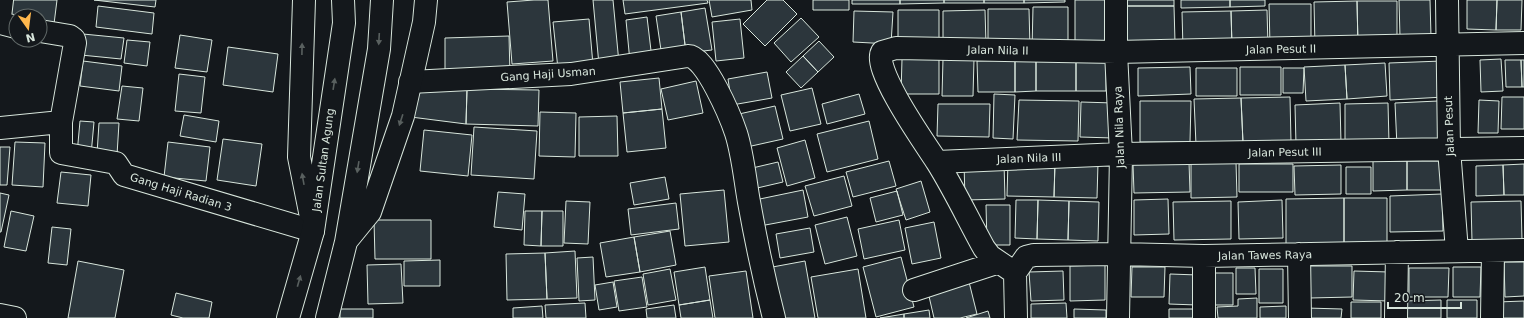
<svg xmlns="http://www.w3.org/2000/svg" width="1524" height="318" viewBox="0 0 1524 318" font-family="'DejaVu Sans',sans-serif">
  <style>
    .building { fill: #2c363c; stroke: #d8e6dc }
    .lines { fill: none; stroke-linecap: round; stroke-linejoin: round }
    .minor-casing { stroke: #d8e6dc; stroke-width: 24 }
    .trunk-casing { stroke: #d8e6dc; stroke-width: 24 }
    .minor { stroke: #14181c; stroke-width: 22 }
    .trunk { stroke: #14181c; stroke-width: 22 }
    .oneway { fill: #59605f }
    .labels { text-anchor: middle; stroke-width: 3; stroke-linejoin: round; paint-order: stroke }
    .street-label { font-size: 11px; fill: #d8e6dc; stroke: #14181c }
  </style>
  <rect width="100%" height="100%" fill="#14181c"/>
  <path class="building" d="M 4,0 L 57,0 L 54,24 L 40,22 L 40,16 L 2,16 Z
    M 94,0 L 156,0 L 155,7 Z
    M 534,0 L 548,0 L 553,61 L 512,64 L 507,2 Z
    M 593,0 L 613,0 L 619,63 L 599,65 Z
    M 623,0 L 707,0 L 708,3 L 625,14 Z
    M 709,0 L 751,0 L 752,10 L 712,17 Z
    M 767,0 L 783,0 L 797,14 L 765,46 L 743,24 Z
    M 813,0 L 849,0 L 849,10 L 813,10 Z
    M 852,0 L 900,0 L 900,4 L 852,4 Z
    M 900,0 L 944,0 L 944,3 L 900,4 Z
    M 944,0 L 984,0 L 984,3 L 944,3 Z
    M 984,0 L 1024,0 L 1024,3 L 984,3 Z
    M 1024,0 L 1065,0 L 1065,2 L 1024,3 Z
    M 1075,0 L 1105,0 L 1105,50 L 1075,50 Z
    M 1126,0 L 1174,0 L 1174,6 L 1126,6 Z
    M 1181,0 L 1230,0 L 1230,7 L 1181,8 Z
    M 1230,0 L 1265,0 L 1265,6 L 1230,7 Z
    M 1399,0 L 1430,0 L 1431,37 L 1400,37 Z
    M 1467,0 L 1497,0 L 1496,30 L 1467,29 Z
    M 1497,0 L 1522,0 L 1521,30 L 1496,30 Z
    M 1357,1 L 1397,1 L 1397,46 L 1358,46 Z
    M 1357,1 L 1358,46 L 1315,47 L 1314,2 Z
    M 1269,4 L 1311,4 L 1311,45 L 1270,46 Z
    M 98,6 L 154,13 L 152,34 L 96,27 Z
    M 1126,6 L 1174,6 L 1175,42 L 1126,43 Z
    M 1033,7 L 1068,7 L 1068,50 L 1032,49 Z
    M 705,8 L 712,50 L 686,53 L 681,12 Z
    M 988,9 L 1029,9 L 1030,48 L 988,48 Z
    M 898,10 L 939,10 L 939,46 L 898,46 Z
    M 985,10 L 986,44 L 943,45 L 943,11 Z
    M 1267,10 L 1268,46 L 1232,47 L 1231,11 Z
    M 854,11 L 893,12 L 891,44 L 853,42 Z
    M 1231,11 L 1232,47 L 1183,49 L 1182,12 Z
    M 681,12 L 686,53 L 662,57 L 656,16 Z
    M 647,17 L 652,59 L 630,62 L 626,20 Z
    M 801,18 L 819,37 L 791,62 L 774,43 Z
    M 589,19 L 593,65 L 558,69 L 553,22 Z
    M 740,19 L 744,58 L 716,61 L 712,22 Z
    M 83,34 L 124,38 L 121,59 L 81,55 Z
    M 180,35 L 212,40 L 207,72 L 175,68 Z
    M 509,36 L 510,75 L 445,77 L 445,38 Z
    M 127,40 L 150,42 L 147,66 L 124,63 Z
    M 819,41 L 834,57 L 818,72 L 803,56 Z
    M 228,47 L 278,54 L 273,92 L 223,85 Z
    M 803,56 L 818,72 L 801,88 L 786,72 Z
    M 902,59 L 939,59 L 939,94 L 901,94 Z
    M 943,59 L 974,59 L 973,96 L 942,96 Z
    M 1501,59 L 1503,91 L 1481,92 L 1480,60 Z
    M 1015,60 L 1015,92 L 978,92 L 977,61 Z
    M 1015,60 L 1036,60 L 1036,91 L 1015,92 Z
    M 1036,60 L 1076,60 L 1076,91 L 1036,91 Z
    M 1076,60 L 1106,60 L 1106,91 L 1076,91 Z
    M 1505,60 L 1521,60 L 1522,87 L 1506,87 Z
    M 1521,60 L 1524,60 L 1524,87 L 1522,87 Z
    M 83,61 L 122,66 L 119,91 L 80,86 Z
    M 1442,61 L 1444,97 L 1390,100 L 1389,63 Z
    M 1385,63 L 1387,96 L 1347,99 L 1345,65 Z
    M 1345,65 L 1347,99 L 1306,101 L 1304,67 Z
    M 1190,67 L 1191,94 L 1138,96 L 1138,68 Z
    M 1240,67 L 1281,67 L 1281,95 L 1240,95 Z
    M 1196,68 L 1237,68 L 1237,96 L 1196,96 Z
    M 1283,68 L 1304,68 L 1303,93 L 1283,93 Z
    M 767,72 L 772,98 L 732,105 L 728,79 Z
    M 179,74 L 205,77 L 201,113 L 175,111 Z
    M 659,78 L 662,109 L 623,113 L 620,82 Z
    M 696,81 L 703,113 L 668,120 L 661,89 Z
    M 410,82 L 467,89 L 466,124 L 403,116 Z
    M 122,86 L 143,88 L 139,121 L 117,119 Z
    M 812,88 L 821,124 L 790,131 L 781,95 Z
    M 467,89 L 539,90 L 538,126 L 466,124 Z
    M 859,94 L 865,114 L 827,124 L 822,104 Z
    M 994,94 L 1015,95 L 1013,139 L 993,138 Z
    M 1290,97 L 1291,142 L 1243,143 L 1241,98 Z
    M 1502,97 L 1524,97 L 1524,129 L 1501,129 Z
    M 1241,98 L 1243,143 L 1196,145 L 1194,99 Z
    M 1019,100 L 1079,101 L 1078,141 L 1017,140 Z
    M 1479,100 L 1499,101 L 1498,133 L 1478,133 Z
    M 1140,101 L 1191,101 L 1190,142 L 1140,142 Z
    M 1438,101 L 1440,145 L 1397,147 L 1395,103 Z
    M 1081,102 L 1114,103 L 1113,138 L 1080,137 Z
    M 1340,103 L 1341,143 L 1296,145 L 1295,105 Z
    M 1388,103 L 1389,143 L 1345,144 L 1345,104 Z
    M 938,104 L 990,104 L 989,137 L 937,136 Z
    M 775,106 L 783,139 L 747,147 L 739,114 Z
    M 662,109 L 666,148 L 627,152 L 623,113 Z
    M 540,112 L 576,113 L 575,157 L 539,156 Z
    M 184,115 L 219,121 L 216,142 L 180,136 Z
    M 617,116 L 618,156 L 579,156 L 579,117 Z
    M 80,121 L 94,122 L 91,155 L 77,154 Z
    M 869,121 L 878,159 L 827,172 L 817,134 Z
    M 99,123 L 119,123 L 117,155 L 97,154 Z
    M 474,127 L 537,131 L 534,179 L 471,175 Z
    M 424,130 L 472,135 L 468,176 L 420,171 Z
    M 223,139 L 262,144 L 256,186 L 217,180 Z
    M 805,140 L 815,178 L 787,186 L 777,148 Z
    M 15,142 L 45,143 L 43,187 L 12,185 Z
    M 168,142 L 210,147 L 206,181 L 164,177 Z
    M 0,147 L 10,147 L 7,185 L 0,185 Z
    M 889,161 L 896,186 L 853,197 L 846,172 Z
    M 1008,161 L 1055,162 L 1054,197 L 1007,196 Z
    M 1373,161 L 1407,161 L 1407,190 L 1373,191 Z
    M 1407,161 L 1442,161 L 1442,190 L 1407,190 Z
    M 778,162 L 783,182 L 753,189 L 748,169 Z
    M 1004,162 L 1005,199 L 965,200 L 964,163 Z
    M 1055,162 L 1098,163 L 1097,198 L 1054,197 Z
    M 1189,162 L 1190,192 L 1134,193 L 1133,164 Z
    M 1236,162 L 1237,197 L 1191,198 L 1191,163 Z
    M 1239,164 L 1293,164 L 1293,192 L 1239,192 Z
    M 1524,164 L 1524,195 L 1504,195 L 1503,165 Z
    M 1341,165 L 1341,194 L 1295,195 L 1294,166 Z
    M 1503,165 L 1504,195 L 1476,196 L 1476,166 Z
    M 1346,167 L 1371,167 L 1371,194 L 1346,194 Z
    M 61,172 L 91,175 L 88,206 L 57,203 Z
    M 844,176 L 852,206 L 814,216 L 805,186 Z
    M 665,177 L 669,199 L 634,205 L 630,183 Z
    M 921,181 L 930,212 L 906,220 L 896,189 Z
    M 724,190 L 729,242 L 685,246 L 680,194 Z
    M 803,190 L 808,217 L 760,226 L 755,200 Z
    M 897,191 L 903,215 L 876,222 L 870,198 Z
    M 498,192 L 525,194 L 522,230 L 494,227 Z
    M 0,193 L 9,195 L 1,232 L 0,232 Z
    M 1442,194 L 1443,231 L 1390,232 L 1390,196 Z
    M 1344,198 L 1387,198 L 1387,243 L 1344,244 Z
    M 1344,198 L 1344,244 L 1286,244 L 1286,199 Z
    M 1168,199 L 1169,234 L 1134,235 L 1134,200 Z
    M 1016,200 L 1038,200 L 1037,239 L 1015,238 Z
    M 1038,200 L 1069,201 L 1068,240 L 1037,239 Z
    M 1282,200 L 1283,238 L 1239,239 L 1238,202 Z
    M 566,201 L 590,202 L 588,244 L 564,243 Z
    M 1069,201 L 1099,202 L 1098,241 L 1068,240 Z
    M 1231,201 L 1231,239 L 1174,240 L 1173,202 Z
    M 1521,201 L 1522,240 L 1472,241 L 1471,202 Z
    M 676,203 L 679,229 L 631,235 L 628,209 Z
    M 986,205 L 1010,205 L 1010,245 L 987,245 Z
    M 11,211 L 34,216 L 26,251 L 4,247 Z
    M 525,211 L 542,211 L 541,246 L 524,245 Z
    M 542,211 L 563,211 L 563,246 L 541,246 Z
    M 847,217 L 857,256 L 825,264 L 815,225 Z
    M 374,220 L 431,220 L 431,259 L 375,259 Z
    M 899,220 L 905,250 L 864,259 L 858,229 Z
    M 934,222 L 941,258 L 912,264 L 905,228 Z
    M 52,227 L 71,229 L 67,265 L 48,263 Z
    M 810,228 L 814,252 L 780,258 L 776,234 Z
    M 670,231 L 676,265 L 640,272 L 634,237 Z
    M 634,237 L 640,272 L 606,277 L 600,243 Z
    M 575,251 L 577,298 L 547,299 L 545,253 Z
    M 545,253 L 547,299 L 507,300 L 506,254 Z
    M 593,257 L 595,300 L 579,301 L 577,258 Z
    M 901,257 L 914,307 L 876,317 L 863,267 Z
    M 440,260 L 440,286 L 404,286 L 404,261 Z
    M 78,261 L 124,270 L 115,318 L 68,318 Z
    M 805,261 L 815,318 L 776,318 L 767,268 Z
    M 1504,262 L 1524,262 L 1524,296 L 1505,297 Z
    M 401,264 L 403,303 L 368,304 L 367,265 Z
    M 1105,265 L 1105,300 L 1070,301 L 1070,266 Z
    M 1310,266 L 1352,266 L 1352,297 L 1310,298 Z
    M 705,267 L 710,300 L 679,305 L 674,272 Z
    M 1132,267 L 1165,267 L 1164,297 L 1131,297 Z
    M 1453,267 L 1481,267 L 1480,297 L 1453,297 Z
    M 1236,268 L 1255,268 L 1256,294 L 1236,294 Z
    M 1409,268 L 1449,268 L 1448,297 L 1409,297 Z
    M 670,269 L 676,300 L 648,305 L 643,274 Z
    M 858,269 L 866,318 L 818,318 L 811,277 Z
    M 1259,269 L 1283,269 L 1283,303 L 1259,303 Z
    M 746,271 L 753,318 L 715,318 L 709,276 Z
    M 1063,271 L 1064,300 L 1031,301 L 1029,272 Z
    M 1354,271 L 1389,272 L 1389,301 L 1353,300 Z
    M 1212,273 L 1233,273 L 1233,305 L 1212,305 Z
    M 1170,274 L 1198,275 L 1197,305 L 1169,304 Z
    M 642,277 L 647,307 L 619,311 L 614,281 Z
    M 613,282 L 617,307 L 599,310 L 595,285 Z
    M 969,282 L 977,314 L 960,318 L 934,318 L 928,292 Z
    M 176,293 L 212,302 L 209,318 L 183,318 L 171,315 Z
    M 1257,298 L 1257,318 L 1218,318 L 1217,307 L 1238,306 L 1238,299 Z
    M 710,300 L 713,318 L 681,318 L 679,305 Z
    M 1441,300 L 1441,318 L 1404,318 L 1404,301 Z
    M 1447,300 L 1477,300 L 1477,318 L 1447,318 Z
    M 1524,301 L 1524,318 L 1498,318 L 1497,302 Z
    M 1351,302 L 1381,302 L 1381,318 L 1351,318 Z
    M 585,303 L 586,318 L 546,318 L 545,305 Z
    M 1066,303 L 1067,318 L 1031,318 L 1031,304 Z
    M 674,305 L 676,318 L 647,318 L 646,309 Z
    M 542,306 L 543,318 L 513,318 L 513,308 Z
    M 1286,306 L 1286,318 L 1260,318 L 1260,307 Z
    M 1306,308 L 1342,309 L 1341,318 L 1306,318 Z
    M 340,309 L 373,309 L 373,318 L 340,318 Z
    M 1074,309 L 1106,310 L 1106,318 L 1074,318 Z
    M 1169,309 L 1193,309 L 1193,318 L 1169,318 Z
    M 929,310 L 930,318 L 904,318 L 904,314 Z
    M 988,311 L 990,318 L 966,318 Z
    M 904,314 L 904,318 L 880,318 Z"/>
  <g class="lines">
    <g class="minor-casing">
      <path id="minor" d="M 1116,0 L 1116,52 L 1121,154 L 1118,318
        M 1447,0 L 1449,149 L 1457,251
        M 0,17 L 2,0
        M 0,23 L 16,27
        M 410,82 L 571,74 L 688,56 C 705,55 731,118 736,133 C 743,155 745,180 749,202 C 756,241 764,279 774,318
        M 61,122 L 61,153 L 116,163 L 124,175 L 313,231
        M 0,128 L 61,122 L 75,43 L 74,39 L 70,36 L 40,31
        M 937,162 L 1121,154 L 1524,148
        M 1299,254 L 1300,318
        M 1015,273 L 990,256 L 984,248 C 968,219 954,189 937,162 C 926,145 872,69 882,52 L 896,48 L 1116,52 L 1524,43
        M 1015,273 L 1026,257 L 1034,255 L 1119,254 L 1204,256 L 1524,250
        M 1015,273 L 1016,318
        M 914,290 L 999,262
        M 0,315 L 15,318
        M 1204,318 L 1204,256
        M 1396,318 L 1397,252
        M 1492,318 L 1493,251"/>
    </g>
    <g class="trunk-casing">
      <path id="trunk" d="M 304,0 L 299,157 L 310,212
        M 348,239 L 370,212 L 403,116 L 424,22 L 426,0
        M 288,318 L 313,231 L 344,23 L 343,0
        M 327,318 L 346,242 L 379,49 L 382,0"/>
    </g>
    <use href="#minor" class="minor"/>
    <use href="#trunk" class="trunk"/>
  </g>
  <defs><path id="oneway-solid" d="M-6-.8H1V-3.2L6.5 0L1 3.2V.8H-6Z"/></defs>
  <g class="oneway">
    <use href="#oneway-solid" transform="translate(379 39) rotate(93)"/>
    <use href="#oneway-solid" transform="translate(302 49) rotate(-89)"/>
    <use href="#oneway-solid" transform="translate(334 84) rotate(-81)"/>
    <use href="#oneway-solid" transform="translate(401 120) rotate(108)"/>
    <use href="#oneway-solid" transform="translate(358 167) rotate(99)"/>
    <use href="#oneway-solid" transform="translate(303 179) rotate(-100)"/>
    <use href="#oneway-solid" transform="translate(299 281) rotate(-74)"/>
  </g>
  <g class="labels">
    <g class="street-label">
      <text transform="translate(1281 49) rotate(-1)" y="4">Jalan Pesut II</text>
      <text transform="translate(998 50) rotate(1)" y="4">Jalan Nila II</text>
      <text transform="translate(548 74) rotate(-4)" y="4">Gang Haji Usman</text>
      <text transform="translate(1449 126) rotate(-92)" y="4">Jalan Pesut</text>
      <text transform="translate(1119 127) rotate(-92)" y="4">Jalan Nila Raya</text>
      <text transform="translate(1285 152) rotate(-1)" y="4">Jalan Pesut III</text>
      <text transform="translate(1029 158) rotate(-2)" y="4">Jalan Nila III</text>
      <text transform="translate(323 160) rotate(-82)" y="4">Jalan Sultan Agung</text>
      <text transform="translate(181 192) rotate(17)" y="4">Gang Haji Radian 3</text>
      <text transform="translate(1265 255) rotate(-1)" y="4">Jalan Tawes Raya</text>
    </g>
  </g>
  <g transform="translate(28 28) rotate(166)"><circle r="19" fill="#14181c" stroke="#626a69"/>
  <path d="M0-3L7 15L0 10L-7 15Z" fill="#ffb74d"/>
  <text y="-6" font-size="11" font-weight="bold" text-anchor="middle" fill="#d8e6dc">N</text>
  </g>
  <path d="M1388 302v6h73v-6" fill="none" stroke="#d8e6dc" stroke-width="2"/>
  <text x="1394" y="302" font-size="12" fill="#d8e6dc" stroke="#14181c" stroke-width="3" paint-order="stroke">20 m</text>
</svg>
